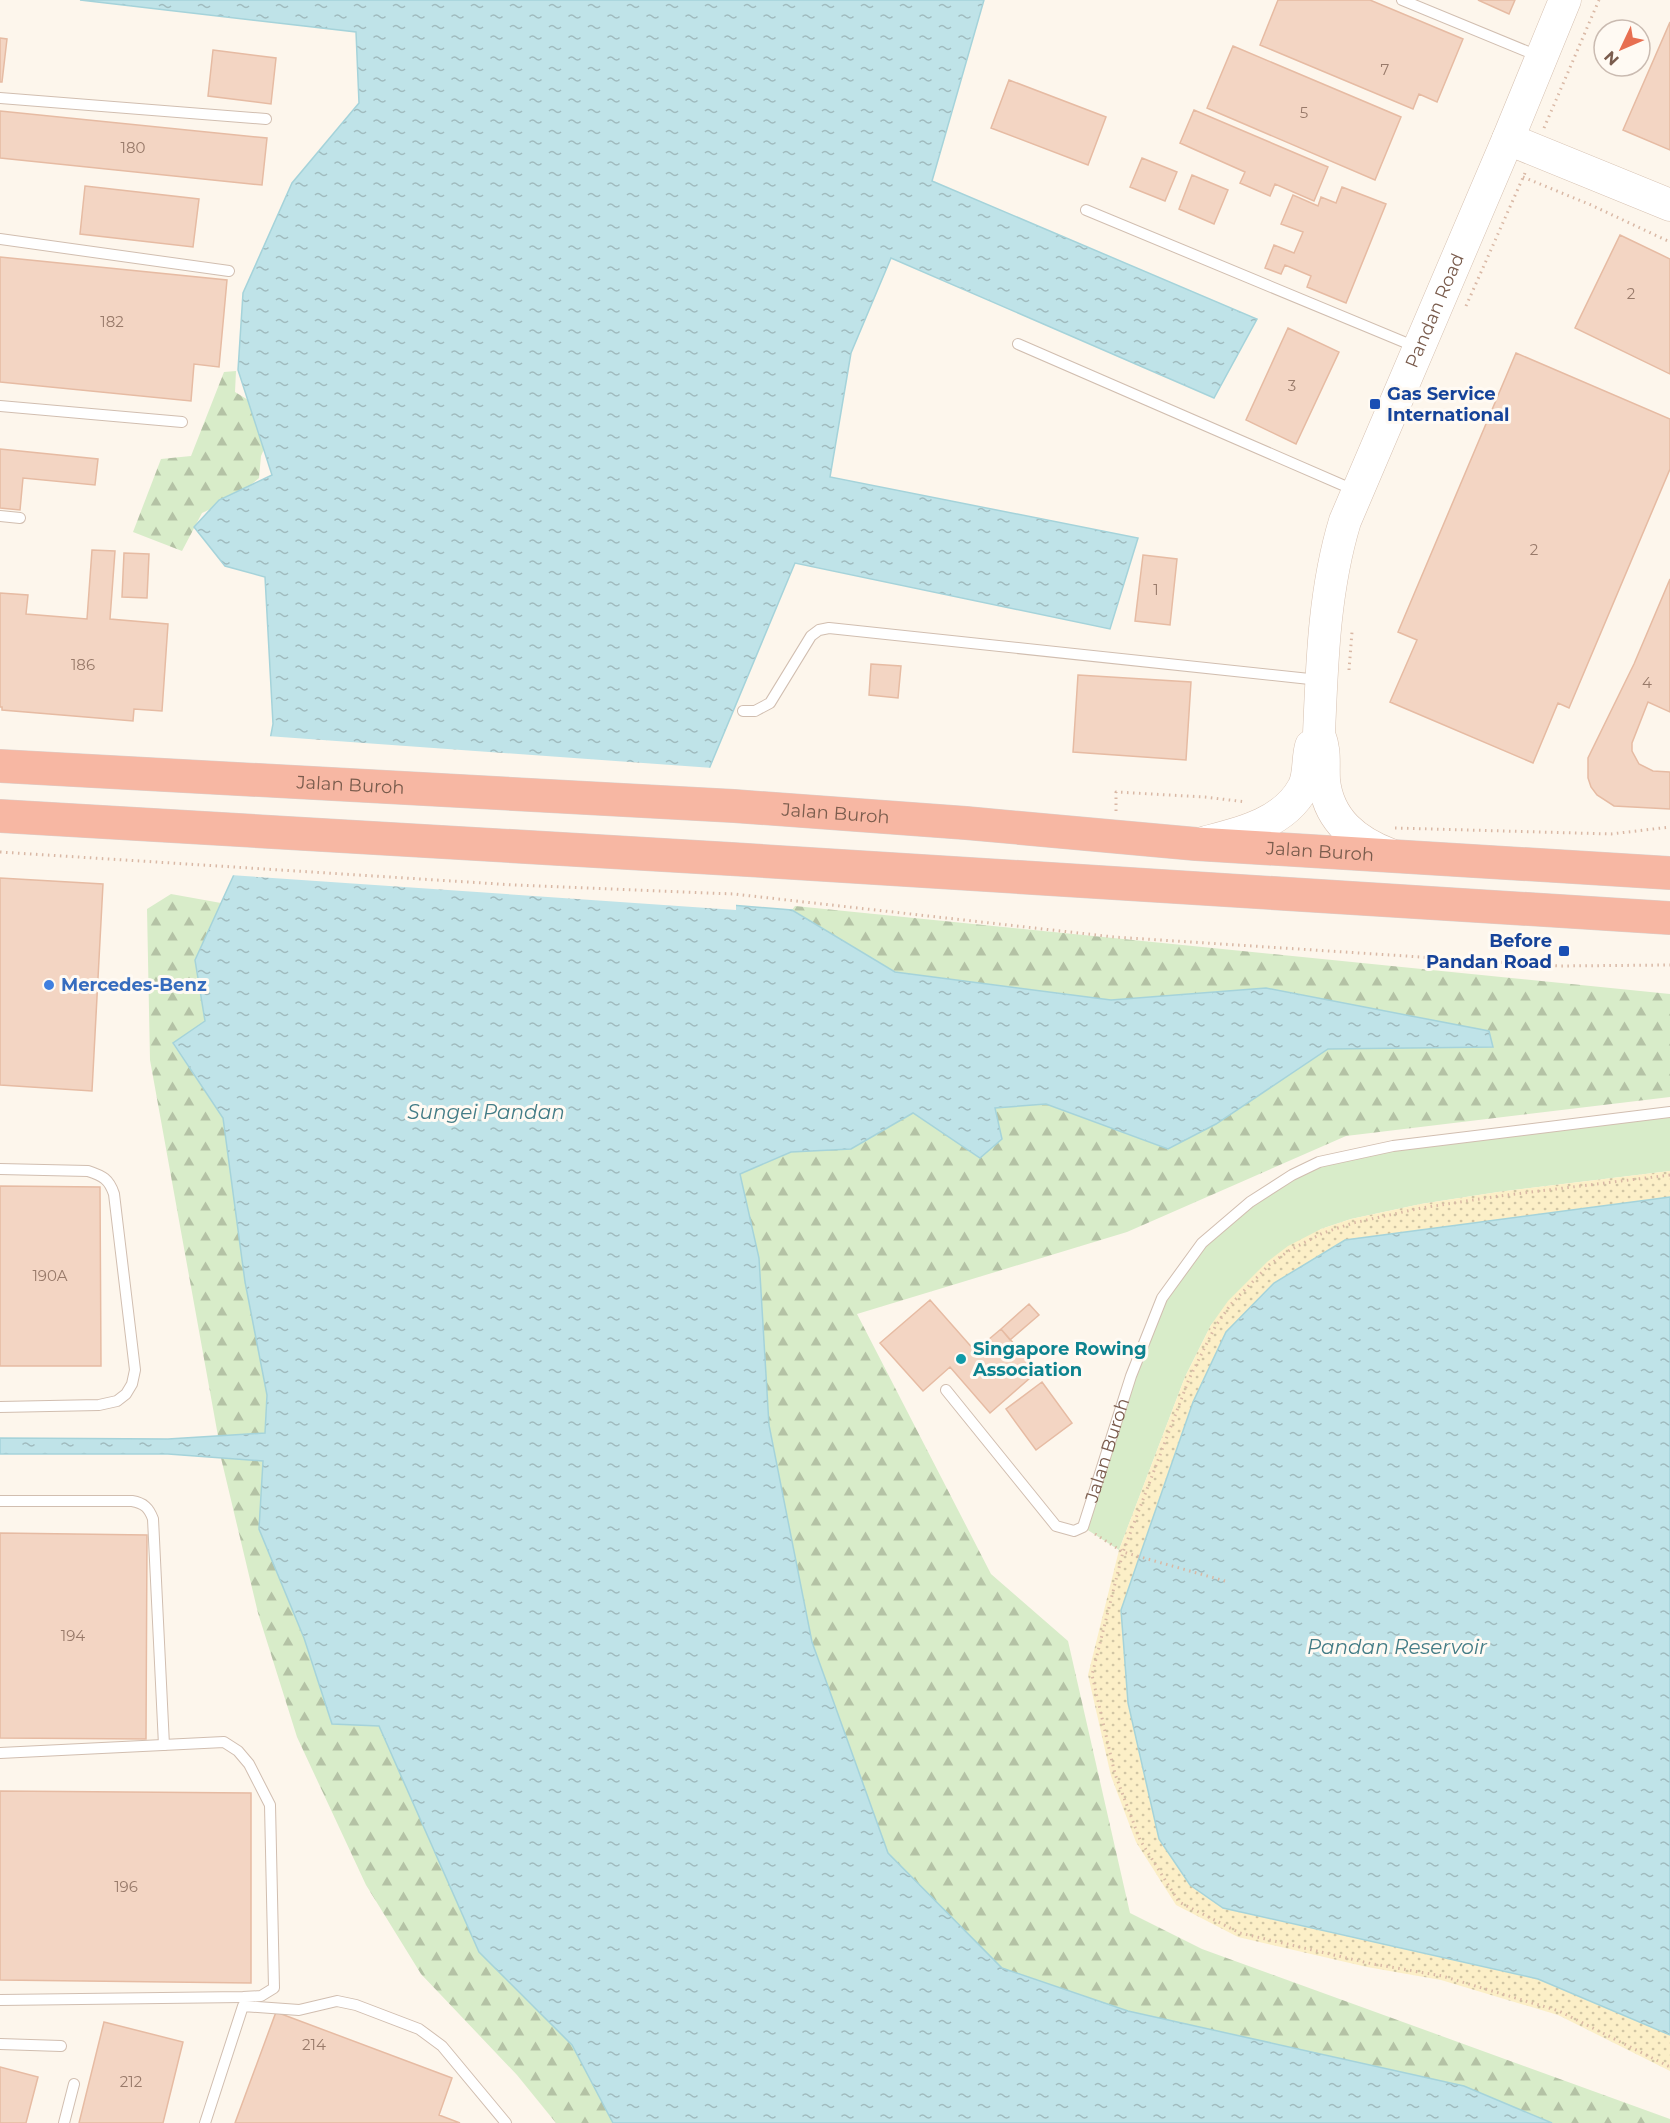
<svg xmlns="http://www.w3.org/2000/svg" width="1670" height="2123" viewBox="0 0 1670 2123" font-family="Montserrat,sans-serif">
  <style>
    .grass { fill: #d8ecc9 }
    .forest { fill: url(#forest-firs) }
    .sand { fill: url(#sand-dots) }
    .water { fill: url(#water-ripples); stroke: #a5d3da; stroke-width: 1.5 }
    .pier { fill: #fdf6ec }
    .building { fill: #f3d5c3; stroke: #e6bba3; stroke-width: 1.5 }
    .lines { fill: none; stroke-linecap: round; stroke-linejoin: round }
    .lane-casing { stroke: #d1beb0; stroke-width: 12 }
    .secondary-casing { stroke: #d6c0b0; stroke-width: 33 }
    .highway-casing { stroke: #dad1cd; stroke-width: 34 }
    .path { stroke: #d9b8a5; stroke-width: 3; stroke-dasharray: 1.5 4.5; stroke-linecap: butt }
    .lane { stroke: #fff; stroke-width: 10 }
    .secondary { stroke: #fff; stroke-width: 32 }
    .highway { stroke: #f7b7a3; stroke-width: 33 }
    .transit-dot { fill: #1a4fb4; stroke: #fffaf3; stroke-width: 2 }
    .shop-dot { fill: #3f7fe0; stroke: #fffaf3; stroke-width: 2 }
    .culture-dot { fill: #0f9aa8; stroke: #fffaf3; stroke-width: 2 }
    .labels { text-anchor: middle; stroke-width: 6; stroke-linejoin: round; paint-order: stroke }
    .number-label { font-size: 15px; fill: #987a6a }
    .street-label { font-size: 18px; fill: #7a5c4d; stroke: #fffaf3 }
    .transit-label { font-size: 18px; font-weight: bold; fill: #164399; stroke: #fffaf3; text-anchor: start }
    .shop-label { font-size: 18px; font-weight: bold; fill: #366cbe; stroke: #fffaf3; text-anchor: start }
    .culture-label { font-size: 18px; font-weight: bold; fill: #0d838f; stroke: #fffaf3; text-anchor: start }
    .water-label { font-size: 20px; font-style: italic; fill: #437c86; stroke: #fffaf3 }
  </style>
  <defs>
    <pattern id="forest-firs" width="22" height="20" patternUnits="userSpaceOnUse" patternTransform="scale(1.5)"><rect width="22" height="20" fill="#d8ecc9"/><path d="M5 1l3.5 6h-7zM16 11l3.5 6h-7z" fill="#b4c2a5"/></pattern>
    <pattern id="sand-dots" width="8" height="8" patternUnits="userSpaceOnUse" patternTransform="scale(1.5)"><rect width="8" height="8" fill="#fcefc7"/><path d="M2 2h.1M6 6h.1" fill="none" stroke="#d1c5a4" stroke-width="1.8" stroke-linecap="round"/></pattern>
    <pattern id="water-ripples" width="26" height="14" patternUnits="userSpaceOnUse" patternTransform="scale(1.5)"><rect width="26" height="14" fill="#bfe3e8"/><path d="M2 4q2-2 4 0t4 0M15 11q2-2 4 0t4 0" fill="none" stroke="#a0bbbe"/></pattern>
  </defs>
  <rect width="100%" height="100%" fill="#fdf6ec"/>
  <path class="grass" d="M 1670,1112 L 1670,1171 L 1498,1192 L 1421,1204 L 1351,1219 L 1321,1229 L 1211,1325 L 1185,1377 L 1119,1550 L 1083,1527 L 1162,1298 L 1202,1243 L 1250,1202 L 1319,1162 Z"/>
  <path class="forest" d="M 236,371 L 235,392 L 263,409 L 273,429 L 261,456 L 259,478 L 238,496 L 202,513 L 182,551 L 133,532 L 161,459 L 191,456 L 224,372 Z
    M 171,894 L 221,903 L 195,960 L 205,1022 L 173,1044 L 223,1118 L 245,1282 L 267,1395 L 265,1433 L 218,1436 L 150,1060 L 147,909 Z
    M 795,906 L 1670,994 L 1670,1097 L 1346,1136 L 1127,1232 L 857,1314 L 991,1574 L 1068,1641 L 1130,1913 L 1202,1949 L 1670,2119 L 1670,2123 L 1552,2123 L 1464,2086 L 1128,2011 L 1002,1969 L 888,1853 L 812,1642 L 769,1425 L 759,1258 L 739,1174 L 791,1152 L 851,1149 L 913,1113 L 980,1158 L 995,1107 L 1046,1104 L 1168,1149 L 1216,1124 L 1328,1049 L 1492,1046 L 1266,988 L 1111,1000 L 895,972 L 792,910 Z
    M 221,1458 L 263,1461 L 259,1529 L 304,1638 L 332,1724 L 379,1726 L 479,1952 L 572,2045 L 613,2123 L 556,2123 L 517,2075 L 421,1974 L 366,1885 L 297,1737 L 258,1613 Z"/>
  <path class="sand" d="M 1670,1171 L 1670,1197 L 1345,1240 L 1226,1332 L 1193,1402 L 1121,1610 L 1128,1703 L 1159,1839 L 1190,1885 L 1223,1908 L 1538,1979 L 1670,2035 L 1670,2071 L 1558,2015 L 1441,1980 L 1367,1967 L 1238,1937 L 1176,1905 L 1136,1842 L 1111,1776 L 1088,1675 L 1119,1550 L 1185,1377 L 1211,1325 L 1228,1301 L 1267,1262 L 1288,1246 L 1321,1229 L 1351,1219 L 1421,1204 L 1498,1192 Z"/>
  <path class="water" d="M 80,0 L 984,0 L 932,181 L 1257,319 L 1214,398 L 891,258 L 851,353 L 830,477 L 1138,538 L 1110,629 L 795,563 L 671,860 L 706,903 L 792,910 L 895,972 L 1111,1000 L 1266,988 L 1489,1031 L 1493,1047 L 1328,1049 L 1216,1124 L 1168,1149 L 1046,1104 L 995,1108 L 1002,1139 L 980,1158 L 913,1113 L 851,1149 L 791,1152 L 740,1174 L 759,1258 L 769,1425 L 812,1642 L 888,1853 L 1002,1968 L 1128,2011 L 1464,2086 L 1552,2123 L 613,2123 L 572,2045 L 479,1952 L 379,1726 L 332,1724 L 304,1638 L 259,1529 L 263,1461 L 168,1454 L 0,1454 L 0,1438 L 168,1439 L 265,1433 L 267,1395 L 245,1282 L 223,1118 L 173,1043 L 205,1021 L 195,960 L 252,835 L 273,724 L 265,577 L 225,566 L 194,527 L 219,500 L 272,475 L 238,370 L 243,293 L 292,183 L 359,103 L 356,32 Z
    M 1670,1197 L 1670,2035 L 1538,1979 L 1223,1908 L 1190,1885 L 1159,1839 L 1128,1703 L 1121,1610 L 1193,1402 L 1226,1332 L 1274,1283 L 1345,1240 Z"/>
  <path class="pier" d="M 267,736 L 713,768 L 675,860 L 708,900 L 736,902 L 736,910 L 230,875 L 249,834 Z"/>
  <path class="building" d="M 1278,0 L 1370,0 L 1463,39 L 1437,102 L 1419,94 L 1413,109 L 1260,45 Z
    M 1478,0 L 1515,0 L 1509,14 Z
    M 1670,22 L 1670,150 L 1623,130 Z
    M 0,38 L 7,39 L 2,82 L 0,82 Z
    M 1233,46 L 1401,117 L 1375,180 L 1207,108 Z
    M 213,50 L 276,58 L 271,104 L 208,96 Z
    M 1009,80 L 1106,117 L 1088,165 L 991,128 Z
    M 1194,110 L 1328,167 L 1314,201 L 1275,184 L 1270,196 L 1240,183 L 1245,172 L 1180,143 Z
    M 0,111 L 267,138 L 262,185 L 0,158 Z
    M 1142,158 L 1177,172 L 1165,201 L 1130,187 Z
    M 1192,175 L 1228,190 L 1214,224 L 1179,209 Z
    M 85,186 L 199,199 L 193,247 L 80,234 Z
    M 1342,187 L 1386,204 L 1346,303 L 1307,287 L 1311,276 L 1285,265 L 1281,274 L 1265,268 L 1274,245 L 1294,253 L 1303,232 L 1281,224 L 1293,195 L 1318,206 L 1321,197 L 1336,203 Z
    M 1620,235 L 1670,259 L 1670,374 L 1575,328 Z
    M 0,257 L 227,280 L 219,367 L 194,364 L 191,401 L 0,382 Z
    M 1288,328 L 1339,352 L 1296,444 L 1246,420 Z
    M 1516,353 L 1670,419 L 1670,469 L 1569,708 L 1558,703 L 1533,763 L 1390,702 L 1417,640 L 1398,632 Z
    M 0,449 L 98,459 L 95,485 L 23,478 L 20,510 L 0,508 Z
    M 92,550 L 115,551 L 110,619 L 168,624 L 162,711 L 134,709 L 133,721 L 2,710 L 2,707 L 0,707 L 0,593 L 28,595 L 26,614 L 87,619 Z
    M 124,553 L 149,554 L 147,598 L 122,597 Z
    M 1143,555 L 1177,559 L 1170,625 L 1135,621 Z
    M 1670,579 L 1670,712 L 1648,702 L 1632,743 L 1632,751 L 1639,764 L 1653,771 L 1670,772 L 1670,809 L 1614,806 L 1597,795 L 1591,787 L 1588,778 L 1588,758 L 1634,664 Z
    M 871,664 L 901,666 L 898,698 L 869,695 Z
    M 1078,675 L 1191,682 L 1186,760 L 1073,752 Z
    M 0,878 L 103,884 L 92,1091 L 0,1085 Z
    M 0,1186 L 100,1187 L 101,1366 L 0,1366 Z
    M 930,1300 L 975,1351 L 1001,1329 L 1038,1371 L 990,1413 L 950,1367 L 923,1391 L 880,1343 Z
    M 1029,1304 L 1039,1315 L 1010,1340 L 1001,1329 Z
    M 1042,1382 L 1072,1423 L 1036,1450 L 1006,1409 Z
    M 0,1533 L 147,1535 L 146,1739 L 0,1738 Z
    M 0,1791 L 251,1793 L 251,1983 L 0,1980 Z
    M 276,2012 L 452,2078 L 439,2115 L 460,2123 L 235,2123 Z
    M 104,2022 L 183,2042 L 163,2123 L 79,2123 Z
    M 0,2067 L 38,2077 L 26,2123 L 0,2123 Z"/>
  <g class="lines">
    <g class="lane-casing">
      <g id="lane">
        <path d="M 1402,0 L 1538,56"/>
        <path d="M 0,98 L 266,119"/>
        <path d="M 1086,210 L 1416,347"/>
        <path d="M 0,239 L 229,271"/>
        <path d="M 1018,344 L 1354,490"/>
        <path d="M 0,406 L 182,422"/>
        <path d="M 0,516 L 20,518"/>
        <path d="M 743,711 L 755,711 L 770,703 L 811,636 L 819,630 L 829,628 L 1319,680"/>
        <path d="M 0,1169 L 88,1171 C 103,1176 109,1179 114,1194 L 135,1370 L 132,1384 L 126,1394 L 117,1401 L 99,1405 L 0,1407"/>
        <path id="s1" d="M 946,1390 L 1056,1526 L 1074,1531 L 1083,1527 L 1131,1376 L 1162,1298 L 1202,1243 L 1250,1202 L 1292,1175 L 1319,1162 L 1393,1146 L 1670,1112"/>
        <path d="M 0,1501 L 132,1501 C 144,1503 149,1508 153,1519 L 164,1745"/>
        <path d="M 0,1753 L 224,1742 L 238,1751 L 249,1764 L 270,1805 L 274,1988 L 261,1996 L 243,1997 L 0,2000"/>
        <path d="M 0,2044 L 61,2046"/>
        <path d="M 64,2123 L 74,2084"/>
        <path d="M 205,2123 L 243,2006 L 299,2010 L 337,2001 L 356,2005 L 419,2029 L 442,2046 L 506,2123"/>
      </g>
    </g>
    <g class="secondary-casing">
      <g id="secondary">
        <path d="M 1508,139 L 1670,205"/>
        <path d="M 1206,842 C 1241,833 1284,823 1303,788 C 1310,776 1307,759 1311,746"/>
        <path id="s2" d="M 1391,855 C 1356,842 1328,820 1324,780 C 1323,762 1326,752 1319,734 C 1322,662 1324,590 1345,521 L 1508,139 L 1565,0"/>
      </g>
    </g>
    <g class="highway-casing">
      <g id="highway">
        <path id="s3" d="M 0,766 L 734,806 L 966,823 L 1196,844 L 1670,873"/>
        <path d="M 0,816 L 731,859 L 1670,918"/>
      </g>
    </g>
    <path class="path" d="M 1544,128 L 1599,0
      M 1523,177 L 1591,205 L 1670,242
      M 1466,306 L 1525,173
      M 1349,670 L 1352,632
      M 1116,811 L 1116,792 L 1205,797 L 1246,802
      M 1395,828 L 1611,834 L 1670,827
      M 0,852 L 514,885 L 734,894 L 1114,937 L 1559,966 L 1670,965
      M 1670,1175 L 1499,1196 L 1421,1208 L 1353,1223 L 1323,1233 L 1290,1250 L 1269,1265 L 1231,1304 L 1215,1327 L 1189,1379 L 1123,1552 L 1092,1675 L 1115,1774 L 1140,1840 L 1179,1902 L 1240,1933 L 1368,1963 L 1442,1976 L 1559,2011 L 1670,2067
      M 1095,1534 L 1123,1552 L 1225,1581"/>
    <use href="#lane" class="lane"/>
    <use href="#secondary" class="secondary"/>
    <use href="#highway" class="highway"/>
  </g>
  <g class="transit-dot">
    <rect x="1369" y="398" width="12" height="12" rx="3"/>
    <rect x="1558" y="945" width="12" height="12" rx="3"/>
  </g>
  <circle class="shop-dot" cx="49" cy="985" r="6"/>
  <circle class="culture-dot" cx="961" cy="1359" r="6"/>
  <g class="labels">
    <g class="number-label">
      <text x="1385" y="75">7</text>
      <text x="1304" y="118">5</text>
      <text x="133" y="153">180</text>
      <text x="1631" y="299">2</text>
      <text x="112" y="327">182</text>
      <text x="1292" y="391">3</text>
      <text x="1534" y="555">2</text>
      <text x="1156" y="595">1</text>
      <text x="83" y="670">186</text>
      <text x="1647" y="688">4</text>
      <text x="50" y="1281">190A</text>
      <text x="73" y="1641">194</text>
      <text x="126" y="1892">196</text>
      <text x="314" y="2050">214</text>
      <text x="131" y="2087">212</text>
    </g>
    <g class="street-label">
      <text dy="6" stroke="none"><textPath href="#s2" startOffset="597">Pandan Road</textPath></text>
      <text dy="6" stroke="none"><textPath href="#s3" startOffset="351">Jalan Buroh</textPath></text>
      <text dy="6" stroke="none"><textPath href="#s3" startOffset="837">Jalan Buroh</textPath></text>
      <text dy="6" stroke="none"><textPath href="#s3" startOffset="1323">Jalan Buroh</textPath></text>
      <text dy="6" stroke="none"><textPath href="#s1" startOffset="284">Jalan Buroh</textPath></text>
    </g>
    <g class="transit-label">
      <text x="1387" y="400">Gas Service<tspan x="1387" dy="21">International</tspan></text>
      <text x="1552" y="947" text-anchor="end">Before<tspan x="1552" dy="21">Pandan Road</tspan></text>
    </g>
    <g class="shop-label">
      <text x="61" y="991">Mercedes-Benz</text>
    </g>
    <g class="culture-label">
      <text x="973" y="1355">Singapore Rowing<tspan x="973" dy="21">Association</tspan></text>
    </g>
    <g class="water-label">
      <text x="486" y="1119">Sungei Pandan</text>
      <text x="1397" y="1654">Pandan Reservoir</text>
    </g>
  </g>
  <g transform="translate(1622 48) rotate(226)"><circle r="28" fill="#fffaf3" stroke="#cabbb1" stroke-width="1.5"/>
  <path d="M0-4.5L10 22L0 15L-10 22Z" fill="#e76f51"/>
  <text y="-9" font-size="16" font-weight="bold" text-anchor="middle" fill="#7a5c4d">N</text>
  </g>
</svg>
